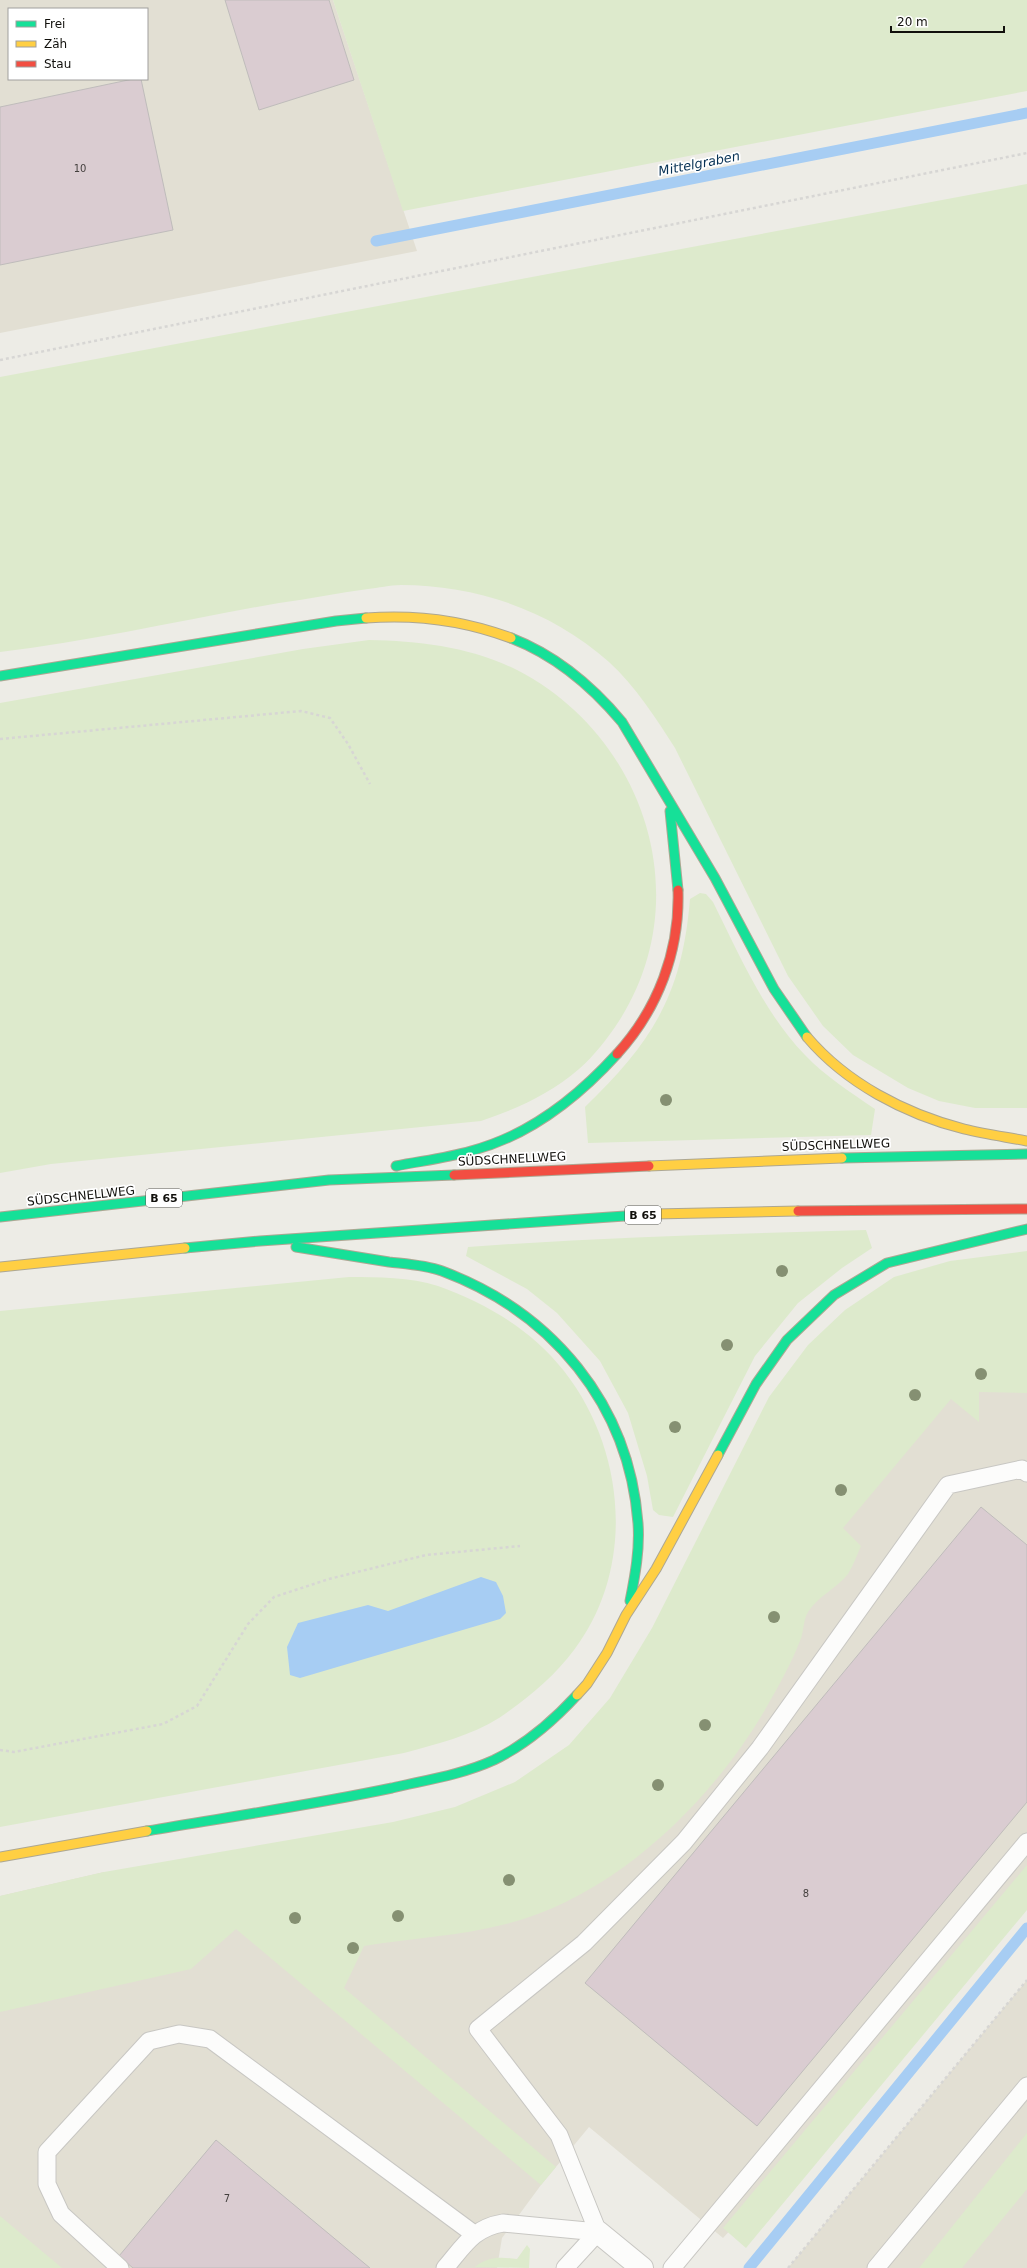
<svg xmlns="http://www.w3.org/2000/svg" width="1027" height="2268" viewBox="0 0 1027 2268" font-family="'DejaVu Sans',sans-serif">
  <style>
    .built { fill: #e2dfd3; fill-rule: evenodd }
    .green { fill: #ddeacc }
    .water { fill: #a7cdf3 }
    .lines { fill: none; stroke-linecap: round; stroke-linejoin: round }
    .stream { stroke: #a7cdf3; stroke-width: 11 }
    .building { fill: #daccd1; stroke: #bfbcbb }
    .lane-casing { stroke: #c8c7c3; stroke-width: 19 }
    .street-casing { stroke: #c8c7c3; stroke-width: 24 }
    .fast-casing { stroke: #ada793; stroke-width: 11 }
    .slow-casing { stroke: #ada793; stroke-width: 11 }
    .jam-casing { stroke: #ada793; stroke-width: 11 }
    .path { stroke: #d7d6d4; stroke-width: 2.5; stroke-dasharray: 3 3; stroke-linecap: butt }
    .lane { stroke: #fcfcfb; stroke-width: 17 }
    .street { stroke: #fcfcfb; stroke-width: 22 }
    .fast { stroke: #16e098; stroke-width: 9 }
    .slow { stroke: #ffcf43; stroke-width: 9 }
    .jam { stroke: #f24e42; stroke-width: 9 }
    .tree { fill: #859072 }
    .labels { text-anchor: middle; stroke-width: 3.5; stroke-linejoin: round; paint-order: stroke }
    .number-label { font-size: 10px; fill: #433f3d }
    .shield { fill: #fff; stroke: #585855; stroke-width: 1 }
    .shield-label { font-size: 11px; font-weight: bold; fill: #11100c }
    .street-label { font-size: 12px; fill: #11100c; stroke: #fff }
    .water-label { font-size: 13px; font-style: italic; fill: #073154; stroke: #fff }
  </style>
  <rect width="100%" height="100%" fill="#edece6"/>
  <path class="built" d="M 0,0 L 333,0 L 417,251 L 0,333 ZM 9,9 L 147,9 L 147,79 L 9,79 Z
    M 1027,1357 L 1027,1908 L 723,2238 L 589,2127 L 541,2185 L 502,2238 L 497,2268 L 0,2268 L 0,1896 L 104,1872 L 493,1873 L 857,1403 Z
    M 1027,1980 L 1027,2268 L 788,2268 Z"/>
  <path class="green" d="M 333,0 L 1027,0 L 1027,91 L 403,211 Z
    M 1027,184 L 1027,1108 L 975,1108 L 939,1101 L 908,1088 L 853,1055 L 823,1026 L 788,976 L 675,748 C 656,718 635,686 609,662 C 552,611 477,585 401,585 C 390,585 378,588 368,589 C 338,593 309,599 279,603 C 186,619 94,641 0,652 L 0,377 Z
    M 369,640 C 420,641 471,647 517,670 C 645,736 698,898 619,1021 C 608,1038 594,1056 579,1069 C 550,1094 517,1109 481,1121 L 51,1164 L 0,1173 L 0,703 L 303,649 Z
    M 700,893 L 706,894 L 713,902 C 739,954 764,1013 805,1055 C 825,1076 850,1092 875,1109 L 871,1135 L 588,1143 L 585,1107 C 653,1041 682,995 690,899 Z
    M 866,1230 L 872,1248 L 842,1268 L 798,1303 L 755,1356 L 673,1517 L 659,1515 L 653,1510 L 647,1476 L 628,1413 L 600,1361 L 557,1313 L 527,1289 L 466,1256 L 468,1247 C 601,1237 734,1234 866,1230 Z
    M 1027,1251 L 1027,1393 L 979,1392 L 979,1422 L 951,1399 L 843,1528 L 861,1546 C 857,1555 853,1566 848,1574 C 837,1588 817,1597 808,1612 C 803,1620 804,1632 800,1641 C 791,1664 778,1687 766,1708 C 711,1803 614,1897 506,1924 C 460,1936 411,1938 364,1946 L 344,1988 L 556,2167 L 541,2185 L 236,1929 L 191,1969 L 0,2012 L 0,1896 L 104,1872 L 393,1822 L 455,1807 L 515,1782 L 569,1745 L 610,1698 L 652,1628 L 769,1397 L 808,1345 L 845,1310 L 894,1277 L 950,1261 Z
    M 349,1277 C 378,1277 410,1277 438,1286 C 486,1303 532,1330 564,1371 C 626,1450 636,1568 574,1650 C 554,1677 527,1699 499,1718 C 471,1736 436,1744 404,1753 L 0,1827 L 0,1311 Z
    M 1027,1865 L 1027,1910 L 746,2248 L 723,2228 Z
    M 1027,2133 L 1027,2189 L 962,2268 L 919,2268 Z
    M 0,2216 L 62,2268 L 0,2268 Z
    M 527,2245 L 530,2249 L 529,2268 L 475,2267 C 488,2256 501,2257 517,2259 Z"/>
  <path class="water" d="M 481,1577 L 496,1582 L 503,1596 L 506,1613 L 500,1619 L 300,1678 L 290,1675 L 287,1647 L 298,1623 L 368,1605 L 388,1611 Z"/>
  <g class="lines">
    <path class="stream" d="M 376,241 L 1027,113
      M 749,2268 L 1027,1928"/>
  </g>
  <path class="building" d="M 225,0 L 329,0 L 354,80 L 259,110 Z
    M 133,79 L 141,79 L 173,230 L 0,265 L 0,107 Z
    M 981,1507 L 1027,1545 L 1027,1802 L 757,2126 L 585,1983 Z
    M 216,2140 L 370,2268 L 133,2268 L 119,2256 Z"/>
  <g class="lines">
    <g class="lane-casing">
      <path id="lane" d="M 598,2232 L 559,2135 L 478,2029 L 584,1943 L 684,1842 L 760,1748 L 948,1485 L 1022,1469 L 1027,1473
        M 120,2268 L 61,2214 L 47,2184 L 47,2152 L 149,2041 L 179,2034 L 210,2039 L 474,2234
        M 445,2268 C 464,2246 473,2228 503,2223 L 598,2232
        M 565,2268 L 598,2232
        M 672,2268 L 1027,1842
        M 876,2268 L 1027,2086"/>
    </g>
    <g class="street-casing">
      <path id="street" d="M 598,2232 L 642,2268"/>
    </g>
    <g class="fast-casing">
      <path id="fast" d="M 511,638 C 555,655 592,686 622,722 L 715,878 L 774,989 L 807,1037
        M 0,676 L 336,621 L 366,618
        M 670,811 L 678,890
        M 842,1158 L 1027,1154
        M 396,1166 C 421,1161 447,1158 471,1151 C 528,1136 578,1097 617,1054
        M 0,1217 L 329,1180 L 454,1175
        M 296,1247 C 327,1252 358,1257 389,1262 C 406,1264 425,1265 442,1271 C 552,1312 629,1404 638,1523 C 640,1549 635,1576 630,1601
        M 185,1248 L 260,1241 L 654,1214
        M 718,1455 L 756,1384 L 787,1340 L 834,1295 L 887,1263 L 1027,1229
        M 147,1831 C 229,1817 311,1805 392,1788 C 426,1780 461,1775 494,1760 C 525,1745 554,1720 577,1695"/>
    </g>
    <g class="slow-casing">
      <path id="slow" d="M 366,618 C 417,614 463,620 511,638
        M 807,1037 C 846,1083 905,1114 964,1129 C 984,1134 1006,1137 1027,1141
        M 649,1166 L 842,1158
        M 654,1214 L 798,1211
        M 0,1267 L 185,1248
        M 577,1695 L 587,1684 L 607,1653 L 626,1615 L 656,1569 L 718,1455
        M 0,1857 L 147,1831"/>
    </g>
    <g class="jam-casing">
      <path id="jam" d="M 617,1054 C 658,1009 680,951 678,890
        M 454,1175 L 649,1166
        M 798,1211 L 1027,1209"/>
    </g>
    <path class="path" d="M 0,360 L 1027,153
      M 0,739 L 301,711 L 330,718 L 348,744 L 370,784
      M 0,1750 L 14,1752 L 163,1724 L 197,1706 L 248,1624 L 274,1597 L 329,1579 L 426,1555 L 520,1546
      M 788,2268 L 1027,1980"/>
    <use href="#lane" class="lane"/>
    <use href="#street" class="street"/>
    <use href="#fast" class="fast"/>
    <use href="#slow" class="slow"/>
    <use href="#jam" class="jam"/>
  </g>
  <g class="tree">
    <circle cx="666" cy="1100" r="6"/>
    <circle cx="782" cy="1271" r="6"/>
    <circle cx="727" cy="1345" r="6"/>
    <circle cx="981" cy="1374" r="6"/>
    <circle cx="915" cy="1395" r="6"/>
    <circle cx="675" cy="1427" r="6"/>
    <circle cx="841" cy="1490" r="6"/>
    <circle cx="774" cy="1617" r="6"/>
    <circle cx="705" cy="1725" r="6"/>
    <circle cx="658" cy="1785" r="6"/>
    <circle cx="509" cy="1880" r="6"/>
    <circle cx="398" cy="1916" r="6"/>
    <circle cx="295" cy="1918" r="6"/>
    <circle cx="353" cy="1948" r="6"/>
  </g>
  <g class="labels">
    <g class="number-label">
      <text x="80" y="172">10</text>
      <text x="806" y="1897">8</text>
      <text x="227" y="2202">7</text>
    </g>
    <g class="shield">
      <rect x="146" y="1189" width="36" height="18" rx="3"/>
      <rect x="625" y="1206" width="36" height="18" rx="3"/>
    </g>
    <g class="shield-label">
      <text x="164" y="1202">B 65</text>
      <text x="643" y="1219">B 65</text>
    </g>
    <g class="street-label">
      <text transform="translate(836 1145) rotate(-2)" y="4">SÜDSCHNELLWEG</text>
      <text transform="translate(512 1159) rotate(-3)" y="4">SÜDSCHNELLWEG</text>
      <text transform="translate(81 1196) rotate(-6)" y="4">SÜDSCHNELLWEG</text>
    </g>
    <g class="water-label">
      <text transform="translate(699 163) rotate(-11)" y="5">Mittelgraben</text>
    </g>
  </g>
  <rect x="8" y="8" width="140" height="72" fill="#ffffff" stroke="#a09f9e"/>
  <rect x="16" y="21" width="20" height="6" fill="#16e098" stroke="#a09f9e"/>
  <text x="44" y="28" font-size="12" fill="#11100c">Frei</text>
  <rect x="16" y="41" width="20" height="6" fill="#ffcf43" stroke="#a09f9e"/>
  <text x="44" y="48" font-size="12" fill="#11100c">Zäh</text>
  <rect x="16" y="61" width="20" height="6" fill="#f24e42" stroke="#a09f9e"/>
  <text x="44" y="68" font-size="12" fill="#11100c">Stau</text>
  <path d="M891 26v6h113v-6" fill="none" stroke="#11100c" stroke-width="2"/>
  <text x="897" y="26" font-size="12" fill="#11100c" stroke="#ffffff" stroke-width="3" paint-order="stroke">20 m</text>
</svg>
